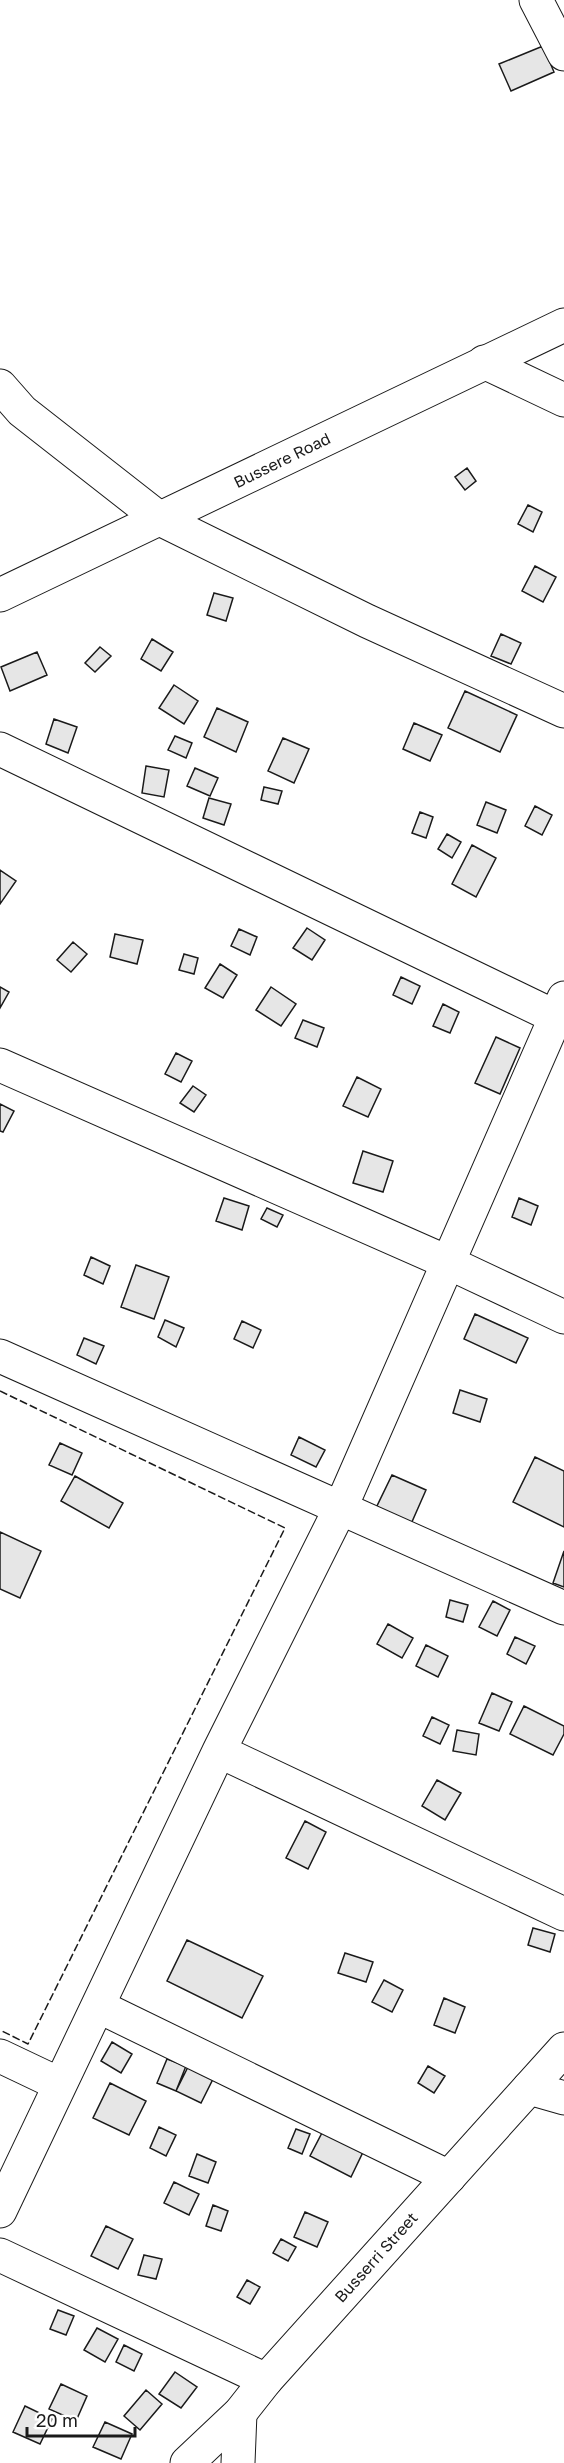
<svg xmlns="http://www.w3.org/2000/svg" width="564" height="2463" viewBox="0 0 564 2463" font-family="'Golos Text',sans-serif">
  <style>
    .building { fill: #e6e6e6; stroke: #1a1a1a; stroke-width: 1.5 }
    .lines { fill: none; stroke-linecap: round; stroke-linejoin: round }
    .minor-casing { stroke: #1a1a1a; stroke-width: 35 }
    .secondary-casing { stroke: #1a1a1a; stroke-width: 35 }
    .primary-casing { stroke: #1a1a1a; stroke-width: 35 }
    .minor { stroke: #fff; stroke-width: 33 }
    .secondary { stroke: #fff; stroke-width: 33 }
    .primary { stroke: #fff; stroke-width: 33 }
    .fence { stroke: #1a1a1a; stroke-width: 1.5; stroke-dasharray: 8 3; stroke-linecap: butt }
    .labels { text-anchor: middle; stroke-width: 4.5; stroke-linejoin: round; paint-order: stroke }
    .street-label { font-size: 16px; fill: #1a1a1a; stroke: #fff }
  </style>
  <rect width="100%" height="100%" fill="#fff"/>
  <path class="building" d="M 543,46 L 554,72 L 511,91 L 499,64 Z
    M 467,468 L 476,481 L 465,490 L 455,477 Z
    M 528,505 L 542,512 L 533,532 L 518,524 Z
    M 535,566 L 556,577 L 543,602 L 522,591 Z
    M 214,593 L 233,598 L 226,621 L 207,615 Z
    M 501,634 L 521,643 L 511,664 L 491,656 Z
    M 152,639 L 173,652 L 161,671 L 141,659 Z
    M 100,647 L 111,656 L 95,672 L 85,663 Z
    M 37,652 L 47,675 L 10,691 L 1,667 Z
    M 174,685 L 198,701 L 184,724 L 159,708 Z
    M 465,691 L 517,715 L 500,752 L 448,728 Z
    M 217,708 L 248,722 L 236,752 L 204,737 Z
    M 54,719 L 77,727 L 68,753 L 46,744 Z
    M 414,723 L 442,735 L 430,761 L 403,749 Z
    M 175,736 L 192,743 L 186,758 L 168,750 Z
    M 283,738 L 309,749 L 294,783 L 268,771 Z
    M 146,766 L 169,770 L 164,797 L 142,793 Z
    M 195,768 L 218,778 L 210,796 L 187,786 Z
    M 264,787 L 282,791 L 278,804 L 261,800 Z
    M 209,798 L 231,804 L 224,825 L 203,818 Z
    M 486,802 L 506,810 L 497,833 L 477,825 Z
    M 535,806 L 552,815 L 542,835 L 525,826 Z
    M 420,812 L 433,817 L 426,838 L 412,833 Z
    M 447,834 L 461,842 L 452,858 L 438,849 Z
    M 472,845 L 496,858 L 476,897 L 452,884 Z
    M 0,870 L 16,881 L 0,904 Z
    M 307,928 L 325,940 L 312,960 L 293,948 Z
    M 239,929 L 257,937 L 250,955 L 231,946 Z
    M 115,934 L 143,940 L 137,964 L 110,957 Z
    M 73,942 L 87,954 L 71,972 L 57,960 Z
    M 184,954 L 198,958 L 194,974 L 179,970 Z
    M 220,964 L 237,975 L 223,998 L 205,988 Z
    M 401,977 L 420,986 L 412,1004 L 393,995 Z
    M 0,987 L 9,992 L 0,1008 Z
    M 271,987 L 296,1004 L 281,1026 L 256,1010 Z
    M 443,1004 L 459,1012 L 450,1033 L 433,1026 Z
    M 303,1020 L 324,1028 L 317,1047 L 295,1038 Z
    M 496,1037 L 520,1048 L 500,1094 L 475,1083 Z
    M 176,1053 L 192,1061 L 181,1082 L 165,1074 Z
    M 357,1077 L 381,1089 L 368,1117 L 343,1106 Z
    M 193,1086 L 206,1095 L 194,1112 L 180,1103 Z
    M 0,1104 L 14,1111 L 3,1132 L 0,1131 Z
    M 363,1151 L 393,1161 L 383,1192 L 353,1183 Z
    M 224,1198 L 249,1206 L 242,1230 L 216,1221 Z
    M 519,1198 L 538,1206 L 531,1225 L 512,1217 Z
    M 267,1208 L 283,1215 L 277,1227 L 261,1219 Z
    M 91,1257 L 110,1266 L 103,1284 L 84,1275 Z
    M 136,1265 L 169,1277 L 154,1319 L 121,1307 Z
    M 475,1314 L 528,1338 L 516,1363 L 464,1339 Z
    M 165,1320 L 184,1328 L 176,1347 L 158,1337 Z
    M 242,1321 L 261,1330 L 253,1348 L 234,1339 Z
    M 84,1338 L 104,1346 L 96,1364 L 77,1355 Z
    M 460,1390 L 487,1399 L 480,1422 L 453,1413 Z
    M 299,1437 L 325,1450 L 316,1467 L 291,1455 Z
    M 60,1443 L 82,1453 L 72,1475 L 49,1465 Z
    M 535,1457 L 564,1471 L 564,1527 L 513,1502 Z
    M 392,1475 L 426,1490 L 411,1524 L 376,1508 Z
    M 75,1476 L 123,1503 L 109,1528 L 61,1501 Z
    M 0,1532 L 41,1551 L 20,1598 L 0,1589 Z
    M 564,1551 L 564,1587 L 553,1583 Z
    M 450,1600 L 468,1605 L 463,1622 L 446,1617 Z
    M 493,1601 L 510,1610 L 497,1636 L 479,1627 Z
    M 388,1624 L 413,1638 L 402,1658 L 377,1644 Z
    M 515,1637 L 535,1646 L 526,1664 L 507,1654 Z
    M 426,1645 L 448,1656 L 438,1677 L 416,1666 Z
    M 492,1693 L 512,1702 L 499,1731 L 479,1723 Z
    M 524,1706 L 564,1726 L 564,1734 L 553,1755 L 510,1734 Z
    M 432,1717 L 449,1725 L 440,1744 L 423,1736 Z
    M 457,1730 L 479,1734 L 476,1755 L 453,1751 Z
    M 437,1780 L 461,1793 L 445,1820 L 422,1806 Z
    M 305,1821 L 326,1832 L 308,1869 L 286,1858 Z
    M 533,1928 L 555,1934 L 550,1952 L 528,1945 Z
    M 187,1940 L 263,1976 L 242,2018 L 167,1981 Z
    M 345,1953 L 373,1962 L 366,1982 L 338,1973 Z
    M 384,1980 L 403,1990 L 392,2012 L 372,2002 Z
    M 444,1998 L 465,2007 L 455,2033 L 434,2025 Z
    M 112,2042 L 132,2054 L 121,2073 L 101,2061 Z
    M 167,2059 L 186,2066 L 176,2091 L 157,2083 Z
    M 189,2065 L 214,2077 L 201,2103 L 176,2091 Z
    M 428,2066 L 445,2076 L 434,2093 L 418,2083 Z
    M 110,2083 L 146,2101 L 129,2135 L 93,2118 Z
    M 159,2127 L 176,2135 L 166,2156 L 150,2148 Z
    M 296,2129 L 310,2134 L 302,2154 L 288,2148 Z
    M 324,2129 L 364,2150 L 351,2177 L 310,2156 Z
    M 197,2154 L 216,2162 L 208,2183 L 189,2176 Z
    M 174,2182 L 199,2194 L 189,2215 L 164,2203 Z
    M 213,2205 L 228,2211 L 221,2231 L 206,2226 Z
    M 305,2212 L 328,2222 L 317,2247 L 294,2237 Z
    M 106,2226 L 133,2239 L 118,2269 L 91,2256 Z
    M 281,2239 L 296,2247 L 288,2261 L 273,2253 Z
    M 144,2255 L 162,2259 L 156,2279 L 138,2275 Z
    M 247,2280 L 260,2287 L 250,2304 L 237,2297 Z
    M 58,2310 L 74,2316 L 66,2335 L 50,2329 Z
    M 97,2328 L 118,2339 L 105,2362 L 84,2350 Z
    M 124,2345 L 142,2354 L 134,2371 L 116,2362 Z
    M 175,2372 L 197,2387 L 181,2408 L 159,2394 Z
    M 61,2384 L 87,2396 L 76,2421 L 49,2409 Z
    M 146,2390 L 162,2404 L 140,2430 L 124,2416 Z
    M 25,2406 L 52,2419 L 40,2444 L 13,2432 Z
    M 105,2422 L 132,2434 L 121,2459 L 93,2447 Z"/>
  <g class="lines">
    <g class="minor-casing">
      <path id="minor" d="M 536,0 L 564,54
        M 484,362 L 564,400
        M 0,386 L 22,411 L 160,519 L 367,621 L 564,711
        M 0,749 L 564,1021
        M 0,1065 L 447,1262 L 564,1317
        M 0,1356 L 564,1608
        M 219,1751 L 564,1914
        M 98,2006 L 449,2177
        M 0,2056 L 59,2084
        M 529,2088 L 564,2098
        M 0,2211 L 219,1751 L 341,1507 L 564,998
        M 0,2255 L 266,2380
        M 238,2463 L 240,2413"/>
    </g>
    <g class="secondary-casing">
      <path id="secondary" d="M 187,2463 L 240,2413 L 266,2380 L 564,2049"/>
    </g>
    <g class="primary-casing">
      <path id="primary" d="M 0,595 L 564,325"/>
    </g>
    <use href="#minor" class="minor"/>
    <use href="#secondary" class="secondary"/>
    <use href="#primary" class="primary"/>
    <path class="fence" d="M 0,1391 L 285,1528 L 28,2044 L 0,2030"/>
  </g>
  <g class="labels">
    <g class="street-label">
      <text transform="translate(282 460) rotate(-26)" y="6">Bussere Road</text>
      <text transform="translate(376 2257) rotate(-48)" y="6">Busserri Street</text>
    </g>
  </g>
  <path d="M27 2427v9h108v-9" fill="none" stroke="#1a1a1a" stroke-width="3"/>
  <text x="36" y="2427" font-size="18" fill="#1a1a1a" stroke="#ffffff" stroke-width="4.5" paint-order="stroke">20 m</text>
</svg>
